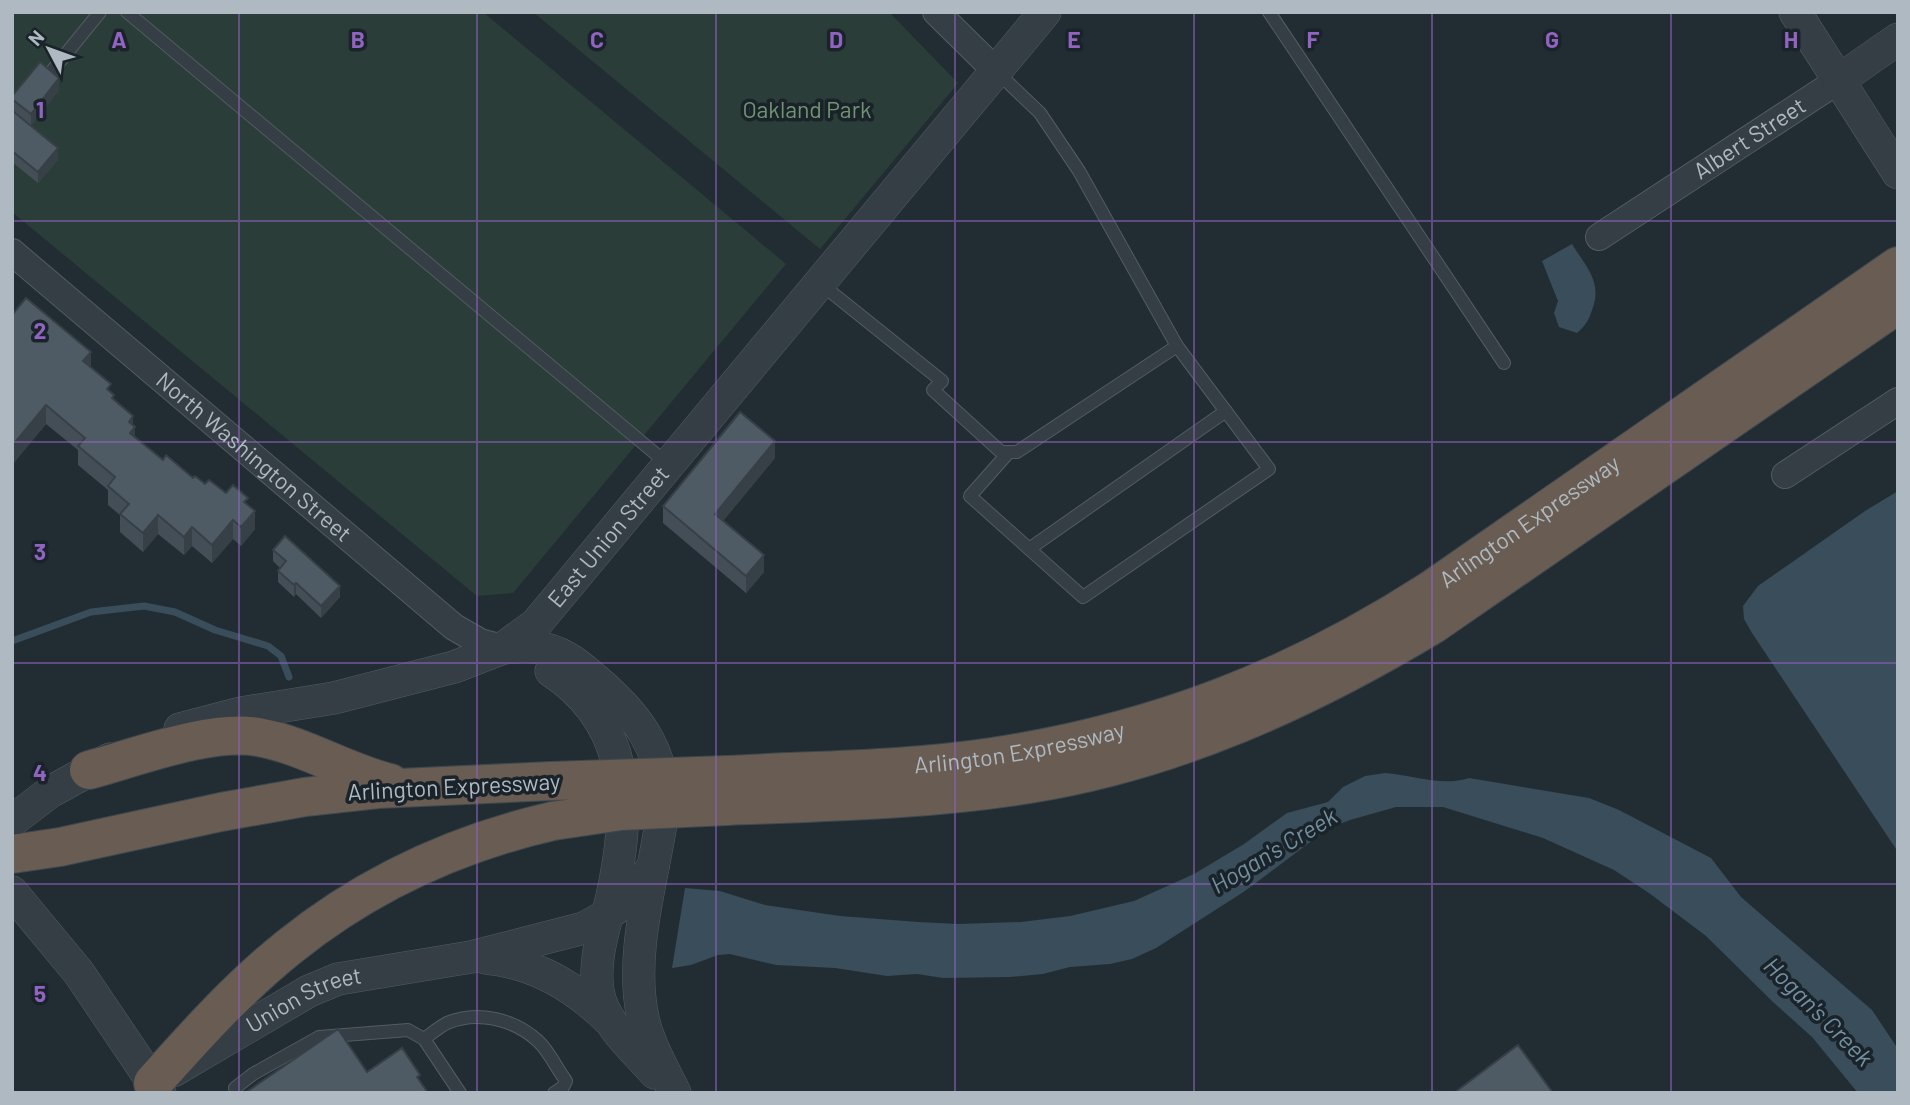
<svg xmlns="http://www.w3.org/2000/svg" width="1910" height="1105" viewBox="0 0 1910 1105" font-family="Barlow,sans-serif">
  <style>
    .green { fill: #2b3d39 }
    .water { fill: #394d5b }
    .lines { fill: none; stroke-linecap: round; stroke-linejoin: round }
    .stream { stroke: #394d5b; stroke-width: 7 }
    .service-casing { stroke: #525c62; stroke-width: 14 }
    .minor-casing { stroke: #525c62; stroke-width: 28 }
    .tertiary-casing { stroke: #525c62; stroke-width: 33 }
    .motorway-casing { stroke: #3f494f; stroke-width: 40 }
    .service { stroke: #353e44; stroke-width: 12 }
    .minor { stroke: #353e44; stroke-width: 26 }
    .tertiary { stroke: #353e44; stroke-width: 32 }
    .motorway { stroke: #695c53; stroke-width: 38 }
    .motorway-bridge-casing { stroke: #3f494f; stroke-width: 40; stroke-linecap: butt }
    .motorway-bridge { stroke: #695c53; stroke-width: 38 }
    .wall { fill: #444e56 }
    .shaded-wall { fill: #374046 }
    .building { fill: #4f5b64; stroke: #374046; stroke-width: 2 }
    .grid { fill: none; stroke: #9064c0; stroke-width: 2; stroke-opacity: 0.55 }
    .labels { text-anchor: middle; stroke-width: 7; stroke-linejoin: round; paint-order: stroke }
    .park-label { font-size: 23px; fill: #719473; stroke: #1a2329 }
    .street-label { font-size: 23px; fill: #afb9c1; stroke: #1a2329 }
    .water-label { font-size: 24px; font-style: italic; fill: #7390a1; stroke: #1a2329 }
    .grid-label { font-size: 23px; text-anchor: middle; font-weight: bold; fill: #9064c0; stroke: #1a2329; stroke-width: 7; stroke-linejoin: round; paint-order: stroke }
  </style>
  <rect width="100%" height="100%" fill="#222d33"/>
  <path class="green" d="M 12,12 L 483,12 L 786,264 L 513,593 L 477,596 L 12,212 Z
    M 533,12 L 889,12 L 958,83 L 820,249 Z"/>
  <path class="water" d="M 1572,244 C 1586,267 1603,282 1592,310 C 1589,320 1586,325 1577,333 L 1559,327 L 1554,313 L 1558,301 L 1542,261 Z
    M 1898,491 L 1898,852 L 1752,633 L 1744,619 L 1743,606 L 1758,586 L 1865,511 Z
    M 1385,773 C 1413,775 1442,787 1469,778 L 1589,798 L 1619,810 L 1711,858 L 1741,897 L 1872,1010 L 1898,1049 L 1898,1093 L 1858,1093 L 1812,1037 L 1773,1002 L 1706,936 L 1649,893 L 1614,870 L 1543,838 L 1443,807 L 1396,807 L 1350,820 L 1329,828 L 1245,891 L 1156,948 L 1132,959 L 1110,964 L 1070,967 L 1043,974 L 1009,977 L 943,978 L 917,974 L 887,976 L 835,968 L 776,965 L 730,954 L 718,955 L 691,965 L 672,968 L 685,888 L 720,891 L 765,905 L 840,916 L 918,922 L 958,924 L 1021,922 L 1070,916 L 1134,901 L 1194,874 L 1244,844 L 1287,813 L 1328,802 L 1343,787 L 1365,776 Z"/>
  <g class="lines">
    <path class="stream" d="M 12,641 L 91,612 L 144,606 L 175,612 L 215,630 L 268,646 L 281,656 L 289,677"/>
    <g class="service-casing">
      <path id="service" d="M 127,12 L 669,465
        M 1269,12 L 1504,363
        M 52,71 L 100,12
        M 996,71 L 1040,113 L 1079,171 L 1177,346 L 1269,469 L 1083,597 L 970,496 L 1009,452
        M 821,284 L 942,381 L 933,390 L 1001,452 L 1017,452 L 1177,346
        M 1029,549 L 1226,411
        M 424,1039 C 431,1034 439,1027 447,1023 C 477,1010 514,1019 538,1041 C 549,1051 557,1069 566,1081 L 563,1087 L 554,1093
        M 235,1088 L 253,1074 L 319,1037 L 408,1030 L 424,1039 L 460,1093"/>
    </g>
    <g class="minor-casing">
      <g id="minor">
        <path d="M 936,12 L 996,71"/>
        <path id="s1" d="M 1599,237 L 1839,80"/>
        <path id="s2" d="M 12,252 L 454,627 L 480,642 L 503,648"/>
        <path d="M 1785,475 L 1898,401"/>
      </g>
    </g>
    <g class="tertiary-casing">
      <g id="tertiary">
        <path d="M 1795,12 L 1898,173"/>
        <path d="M 1839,80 L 1898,39"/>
        <path d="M 503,648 C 517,647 532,645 546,649 C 566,654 581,667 596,680 C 636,714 663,748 664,803 C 656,871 628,949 643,1018 C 649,1045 663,1068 675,1093"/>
        <path d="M 551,671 C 633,725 631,810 612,896 C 605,927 593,958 598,991 C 603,1023 635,1050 655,1073"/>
        <path id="s3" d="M 180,729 L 241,713 L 334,698 L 454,667 L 503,648 L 536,624 L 1045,12"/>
        <path d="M 12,821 L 50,792 L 110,759"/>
        <path d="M 12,892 L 79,973 L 160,1093"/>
        <path d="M 486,958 C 535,963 574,986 609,1020"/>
        <path id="s4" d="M 173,1071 L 309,991 L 338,979 L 471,957 L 584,928 L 607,915 L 627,900 L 653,867"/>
      </g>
    </g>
    <g class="motorway-casing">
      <g id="motorway">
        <path d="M 89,770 C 137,757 209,729 258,737 C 304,745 345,772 390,783"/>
        <path id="s5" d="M 727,775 C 815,770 905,770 992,757 C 1153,733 1295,678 1431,590 L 1898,266"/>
        <path d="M 727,806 C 828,802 929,800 1029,784 C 1174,761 1307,700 1432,625 L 1898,304"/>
        <path d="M 12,854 L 60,847 L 221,812 L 305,797 L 378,789 L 551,781"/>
        <path d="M 153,1083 C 196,1035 239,987 289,947 C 366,885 457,843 553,821"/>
      </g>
    </g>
    <use href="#service" class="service"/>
    <use href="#minor" class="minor"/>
    <use href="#tertiary" class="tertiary"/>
    <use href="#motorway" class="motorway"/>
    <g class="motorway-bridge-casing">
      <path id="motorway-bridge" d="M 551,781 L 727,775
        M 553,821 L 621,811 L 727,806"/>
    </g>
    <use href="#motorway-bridge" class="motorway-bridge"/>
  </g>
  <path class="wall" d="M 59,90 L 31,126 L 12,110 L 12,96 Z
    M 12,115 L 58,160 L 38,183 L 12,162 Z
    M 12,315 L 91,367 L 111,392 L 114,400 L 133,426 L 135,437 L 163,460 L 193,478 L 226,493 L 248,505 L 255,529 L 241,546 L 233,539 L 212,563 L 192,546 L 184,555 L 158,534 L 143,552 L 120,532 L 120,515 L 108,505 L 108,490 L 78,465 L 78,450 L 46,424 L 12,465 Z
    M 775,458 L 723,521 L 764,572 L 746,593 L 663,523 L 663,506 Z
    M 273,550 L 340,597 L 321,618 L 296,594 L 294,597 L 278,582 L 278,571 L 280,568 L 273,561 Z"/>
  <path class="shaded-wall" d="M 59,78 L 59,90 L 31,126 L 31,114 Z
    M 58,148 L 58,160 L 38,183 L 38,172 Z
    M 91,352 L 91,371 L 83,361 Z
    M 46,405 L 46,424 L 12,465 L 12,446 Z
    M 133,416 L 133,430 L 135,427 L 135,446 L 130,451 L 129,422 Z
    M 775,441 L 775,458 L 715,531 L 715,514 Z
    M 255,511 L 255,529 L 241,546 L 241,527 Z
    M 158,515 L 158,534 L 143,552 L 143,533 Z
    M 233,520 L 233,539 L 212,563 L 212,545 Z
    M 192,527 L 192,546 L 184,555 L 184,537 Z
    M 764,555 L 764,572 L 746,593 L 746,576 Z
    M 296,583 L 296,594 L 294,597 L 294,585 Z
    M 340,586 L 340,597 L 321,618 L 321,606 Z"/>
  <path class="building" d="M 40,62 L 59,78 L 31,114 L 12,99 L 12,96 Z
    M 14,112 L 58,148 L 38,172 L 12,151 L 12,115 Z
    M 26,298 L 91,352 L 83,361 L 111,384 L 107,389 L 114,395 L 112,398 L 133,416 L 129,422 L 135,427 L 130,433 L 163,460 L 166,455 L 193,478 L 195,476 L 205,484 L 209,480 L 226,493 L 233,485 L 248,498 L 244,502 L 255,511 L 241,527 L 233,520 L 212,545 L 192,527 L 184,537 L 158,515 L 143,533 L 120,514 L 129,504 L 108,486 L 115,477 L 78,446 L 85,438 L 46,405 L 12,446 L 12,315 Z
    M 740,412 L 775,441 L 715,514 L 764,555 L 746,576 L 663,506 Z
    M 285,536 L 340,586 L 321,606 L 296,583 L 294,585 L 278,571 L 286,561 L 273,550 Z
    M 338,1029 L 367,1072 L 402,1048 L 420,1075 L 417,1077 L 428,1093 L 245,1093 Z
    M 1518,1045 L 1553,1093 L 1454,1093 Z"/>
  <path class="grid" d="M 239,12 L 239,1093M 477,12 L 477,1093M 716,12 L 716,1093M 955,12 L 955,1093M 1194,12 L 1194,1093M 1432,12 L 1432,1093M 1671,12 L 1671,1093M 12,221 L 1898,221M 12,442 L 1898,442M 12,663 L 1898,663M 12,884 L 1898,884"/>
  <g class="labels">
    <g class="park-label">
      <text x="807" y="118">Oakland Park</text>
    </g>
    <g class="street-label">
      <text dy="8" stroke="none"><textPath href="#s1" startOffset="180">Albert Street</textPath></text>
      <text dy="8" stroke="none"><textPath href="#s2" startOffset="317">North Washington Street</textPath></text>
      <text dy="8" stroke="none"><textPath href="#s5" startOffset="859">Arlington Expressway</textPath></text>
      <text dy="8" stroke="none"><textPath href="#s3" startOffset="488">East Union Street</textPath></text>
      <text dy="8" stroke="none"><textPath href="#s5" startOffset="294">Arlington Expressway</textPath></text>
      <text transform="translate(454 787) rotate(-3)" y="8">Arlington Expressway</text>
      <text dy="8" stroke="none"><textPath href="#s4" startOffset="150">Union Street</textPath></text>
    </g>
    <g class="water-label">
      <text transform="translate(1274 851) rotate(-31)" y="8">Hogan's Creek</text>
      <text transform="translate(1818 1012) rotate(45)" y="8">Hogan's Creek</text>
    </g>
  </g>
  <g class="grid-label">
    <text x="119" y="48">A</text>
    <text x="358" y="48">B</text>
    <text x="597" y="48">C</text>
    <text x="836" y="48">D</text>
    <text x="1074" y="48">E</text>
    <text x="1313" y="48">F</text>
    <text x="1552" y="48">G</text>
    <text x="1791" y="48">H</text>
    <text x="40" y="118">1</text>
    <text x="40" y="339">2</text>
    <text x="40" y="560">3</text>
    <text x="40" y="781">4</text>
    <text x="40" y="1002">5</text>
  </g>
  <rect width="1910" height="1105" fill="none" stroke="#afb9c1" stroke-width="28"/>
  <g transform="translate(49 49) rotate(311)" stroke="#1a2329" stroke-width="5" paint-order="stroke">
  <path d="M0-5L12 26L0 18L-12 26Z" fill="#afb9c1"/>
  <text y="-10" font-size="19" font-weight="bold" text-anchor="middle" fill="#afb9c1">N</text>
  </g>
</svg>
